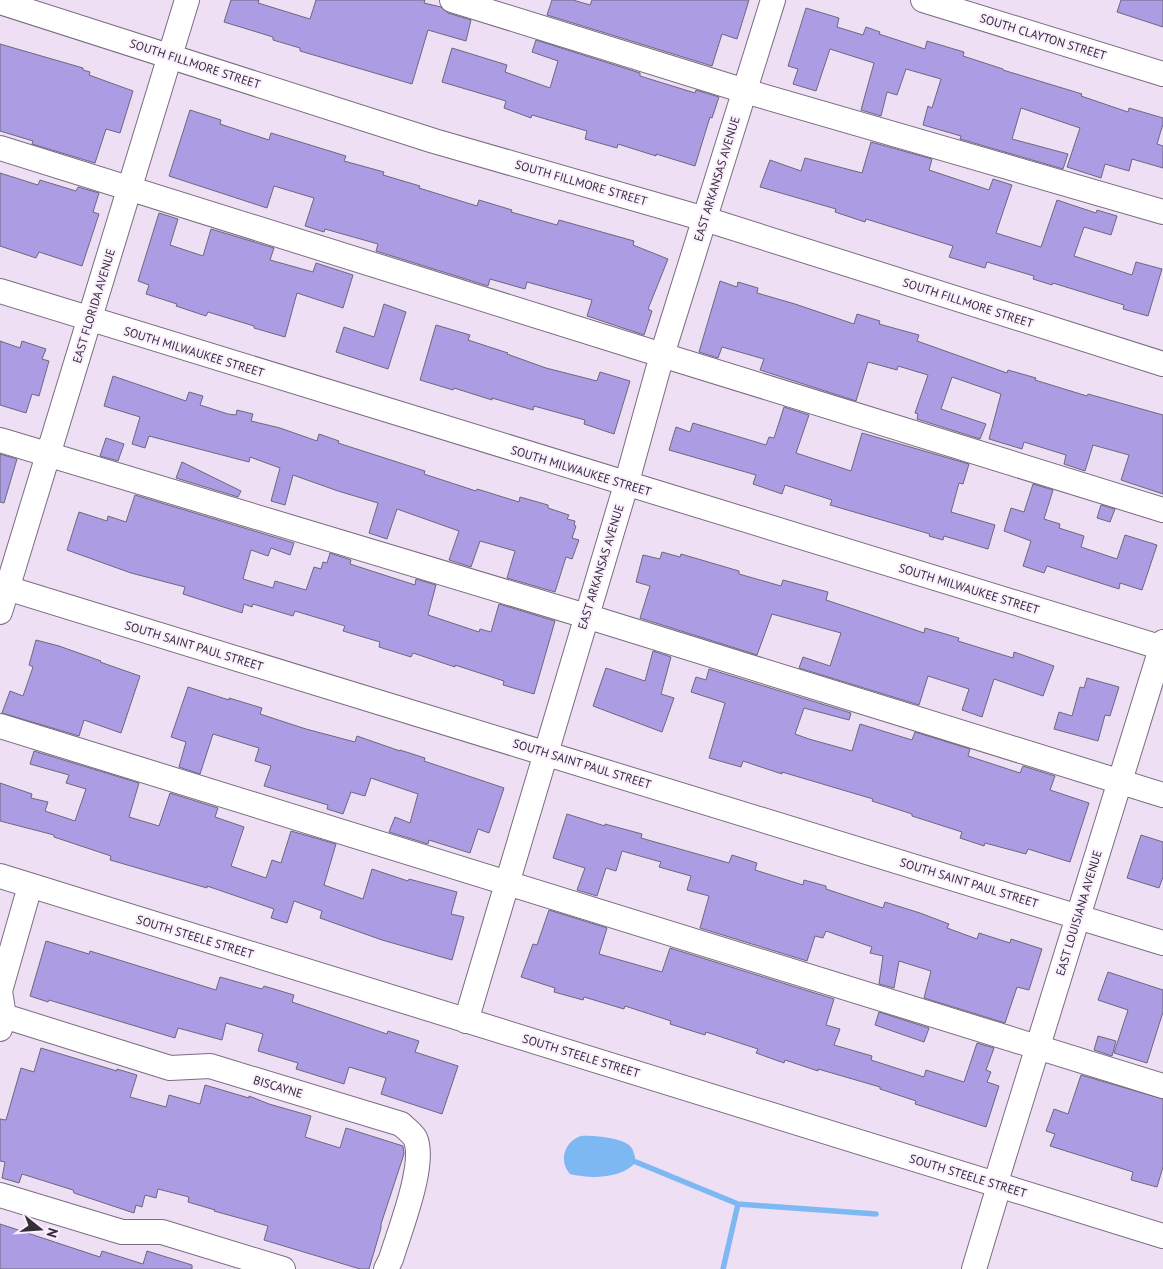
<svg xmlns="http://www.w3.org/2000/svg" width="1163" height="1269" viewBox="0 0 1163 1269" font-family="'PT Sans',sans-serif">
  <style>
    .water { fill: #7eb8f3 }
    .lines { fill: none; stroke-linecap: round; stroke-linejoin: round }
    .stream { stroke: #7eb8f3; stroke-width: 5.5 }
    .building { fill: #ab9ce4; stroke: #6c687d }
    .minor-casing { stroke: #7a6d80; stroke-width: 26 }
    .minor { stroke: #fff; stroke-width: 24 }
    .labels { text-anchor: middle; stroke-width: 4; stroke-linejoin: round; paint-order: stroke }
    .street-label { font-size: 12px; fill: #342e36; stroke: #faeeff }
  </style>
  <rect width="100%" height="100%" fill="#eedff5"/>
  <path class="water" d="M 581,1136 C 593,1135 624,1138 631,1147 C 634,1151 635,1157 636,1162 C 622,1179 590,1179 570,1174 C 558,1160 565,1141 581,1136 Z"/>
  <g class="lines">
    <path class="stream" d="M 636,1162 L 738,1204 L 876,1214
      M 723,1269 L 738,1204"/>
  </g>
  <path class="building" d="M 231,0 L 259,0 L 258,3 L 310,19 L 316,0 L 425,0 L 424,3 L 441,7 L 448,13 L 471,20 L 466,41 L 428,30 L 412,84 L 300,51 L 300,48 L 273,40 L 273,37 L 224,22 Z
    M 552,0 L 573,0 L 590,5 L 592,0 L 749,0 L 737,39 L 722,34 L 712,66 L 547,15 Z
    M 1121,0 L 1163,0 L 1163,27 L 1117,12 Z
    M 806,8 L 839,18 L 837,27 L 863,35 L 866,27 L 880,32 L 879,34 L 925,49 L 927,41 L 964,52 L 963,56 L 1003,69 L 1003,70 L 1082,94 L 1081,96 L 1128,112 L 1129,108 L 1163,118 L 1163,124 L 1157,144 L 1163,146 L 1163,168 L 1132,159 L 1129,171 L 1105,164 L 1101,178 L 1067,167 L 1080,128 L 1021,108 L 1012,139 L 1068,154 L 1063,169 L 960,139 L 961,136 L 923,125 L 928,106 L 932,108 L 941,79 L 906,69 L 897,95 L 887,92 L 881,116 L 861,110 L 874,63 L 830,49 L 816,91 L 793,84 L 798,69 L 788,66 Z
    M 536,40 L 640,73 L 640,76 L 695,93 L 696,90 L 719,97 L 712,118 L 710,117 L 695,166 L 656,154 L 656,156 L 618,144 L 617,148 L 585,139 L 587,131 L 532,115 L 531,118 L 504,108 L 506,101 L 442,82 L 452,48 L 507,65 L 505,72 L 550,88 L 558,61 L 532,52 Z
    M 0,44 L 83,68 L 83,70 L 90,72 L 89,75 L 133,91 L 120,133 L 106,129 L 95,163 L 32,144 L 33,141 L 0,131 Z
    M 190,110 L 221,120 L 220,124 L 269,140 L 271,133 L 346,156 L 344,161 L 384,172 L 383,175 L 420,186 L 419,188 L 477,206 L 479,200 L 512,210 L 511,212 L 557,225 L 559,220 L 634,241 L 633,245 L 668,259 L 648,309 L 652,311 L 644,335 L 587,316 L 592,300 L 527,282 L 525,289 L 490,279 L 488,286 L 376,251 L 378,244 L 325,229 L 324,232 L 305,226 L 314,198 L 274,186 L 267,208 L 169,176 Z
    M 871,142 L 932,159 L 929,170 L 989,190 L 993,179 L 1012,185 L 996,233 L 1041,247 L 1057,200 L 1096,213 L 1097,210 L 1117,216 L 1111,235 L 1084,227 L 1074,256 L 1132,275 L 1136,262 L 1162,269 L 1148,316 L 1123,309 L 1124,305 L 1053,283 L 1052,285 L 1033,279 L 1034,276 L 987,262 L 985,268 L 949,257 L 953,246 L 866,219 L 865,222 L 835,212 L 836,209 L 760,187 L 770,160 L 801,171 L 805,158 L 862,173 Z
    M 0,173 L 38,185 L 40,180 L 76,191 L 78,187 L 99,193 L 93,212 L 99,214 L 82,266 L 39,252 L 36,258 L 0,246 Z
    M 159,213 L 178,219 L 170,245 L 203,256 L 211,229 L 274,248 L 270,260 L 313,272 L 316,263 L 353,275 L 343,308 L 297,293 L 285,337 L 254,328 L 254,326 L 208,312 L 206,316 L 176,306 L 177,304 L 146,294 L 149,285 L 138,281 Z
    M 720,281 L 737,287 L 738,282 L 758,288 L 757,293 L 795,304 L 854,324 L 857,314 L 880,321 L 879,324 L 919,335 L 917,341 L 1007,373 L 1008,370 L 1036,378 L 1035,380 L 1087,396 L 1088,394 L 1163,415 L 1163,494 L 1121,480 L 1129,455 L 1093,445 L 1085,471 L 1064,464 L 1066,455 L 1024,442 L 1022,449 L 989,439 L 1001,394 L 952,377 L 941,409 L 986,424 L 980,439 L 917,419 L 918,414 L 915,413 L 928,375 L 898,366 L 897,370 L 868,362 L 856,401 L 760,370 L 764,359 L 722,347 L 718,358 L 699,352 Z
    M 384,304 L 406,312 L 388,369 L 336,352 L 344,327 L 374,337 Z
    M 436,325 L 470,335 L 468,340 L 508,353 L 507,354 L 546,368 L 597,381 L 600,372 L 630,381 L 614,434 L 584,424 L 585,420 L 534,406 L 533,410 L 492,398 L 492,400 L 454,388 L 453,390 L 420,380 Z
    M 0,341 L 20,348 L 22,341 L 46,349 L 42,359 L 49,361 L 39,396 L 32,394 L 26,413 L 0,405 Z
    M 113,376 L 186,401 L 189,392 L 203,396 L 200,405 L 228,414 L 236,415 L 237,410 L 253,414 L 251,421 L 280,428 L 317,441 L 319,434 L 339,441 L 338,443 L 425,471 L 424,474 L 476,491 L 477,489 L 519,502 L 520,497 L 548,505 L 548,508 L 569,515 L 567,519 L 575,521 L 574,525 L 576,526 L 572,538 L 579,540 L 572,559 L 566,557 L 555,592 L 507,578 L 515,551 L 480,541 L 471,567 L 449,560 L 459,531 L 397,509 L 387,539 L 369,533 L 378,503 L 338,491 L 293,475 L 285,505 L 271,501 L 280,468 L 250,457 L 249,462 L 149,436 L 145,448 L 132,444 L 140,417 L 104,406 Z
    M 784,407 L 809,415 L 796,453 L 851,471 L 862,433 L 969,464 L 963,484 L 959,483 L 951,512 L 995,525 L 988,549 L 944,536 L 943,540 L 929,536 L 930,534 L 830,505 L 832,500 L 785,485 L 782,494 L 753,484 L 756,475 L 669,450 L 676,427 L 690,432 L 693,423 L 766,445 L 769,437 L 774,438 Z
    M 106,438 L 124,444 L 118,461 L 100,456 Z
    M 0,454 L 17,459 L 4,503 L 0,502 Z
    M 182,462 L 241,491 L 238,497 L 176,478 Z
    M 1033,484 L 1053,490 L 1044,519 L 1060,524 L 1059,528 L 1084,536 L 1081,547 L 1117,559 L 1125,535 L 1157,545 L 1142,590 L 1120,583 L 1119,589 L 1047,566 L 1044,573 L 1023,566 L 1031,541 L 1004,531 L 1011,508 L 1024,512 Z
    M 135,495 L 294,543 L 290,555 L 271,548 L 268,556 L 251,550 L 243,579 L 273,588 L 275,581 L 306,590 L 314,567 L 321,569 L 323,562 L 327,563 L 330,553 L 351,560 L 350,564 L 415,585 L 416,579 L 436,585 L 428,615 L 479,632 L 480,629 L 491,632 L 499,604 L 555,621 L 534,694 L 503,685 L 504,681 L 455,665 L 455,667 L 413,653 L 411,657 L 379,647 L 380,642 L 343,631 L 345,626 L 295,611 L 293,616 L 253,604 L 252,607 L 244,604 L 242,613 L 183,594 L 185,587 L 131,573 L 67,550 L 79,512 L 107,521 L 108,516 L 126,522 Z
    M 1101,505 L 1115,509 L 1110,522 L 1097,518 Z
    M 662,552 L 680,557 L 681,554 L 739,571 L 739,574 L 781,586 L 783,580 L 828,592 L 826,600 L 874,616 L 924,633 L 925,628 L 959,638 L 958,641 L 1013,658 L 1014,652 L 1054,666 L 1043,696 L 994,679 L 982,717 L 962,710 L 969,689 L 928,676 L 919,705 L 799,668 L 803,657 L 830,666 L 841,633 L 772,614 L 757,655 L 640,618 L 650,586 L 636,582 L 643,555 L 660,559 Z
    M 36,640 L 59,646 L 101,661 L 100,662 L 140,676 L 121,733 L 84,720 L 79,736 L 2,713 L 10,691 L 23,696 L 33,667 L 29,665 Z
    M 653,651 L 671,657 L 661,694 L 674,698 L 662,732 L 593,706 L 606,668 L 645,681 Z
    M 709,669 L 851,713 L 849,720 L 804,708 L 795,734 L 809,739 L 852,751 L 860,724 L 912,740 L 915,732 L 970,749 L 968,756 L 1020,773 L 1023,766 L 1055,776 L 1050,790 L 1089,803 L 1070,862 L 1028,849 L 1026,854 L 985,843 L 984,846 L 960,838 L 962,832 L 912,816 L 912,814 L 872,801 L 873,799 L 782,772 L 782,774 L 743,761 L 741,767 L 709,758 L 725,703 L 691,692 L 696,677 L 706,680 Z
    M 1087,678 L 1119,687 L 1110,716 L 1105,715 L 1098,741 L 1054,729 L 1059,712 L 1072,716 L 1080,687 L 1084,688 Z
    M 188,687 L 229,700 L 229,698 L 262,708 L 260,714 L 306,729 L 355,742 L 357,736 L 400,751 L 400,750 L 425,758 L 424,761 L 504,788 L 489,833 L 478,829 L 470,853 L 429,840 L 428,844 L 389,832 L 395,817 L 410,823 L 418,794 L 371,778 L 365,796 L 351,792 L 343,814 L 327,809 L 328,805 L 264,786 L 271,766 L 255,761 L 259,748 L 213,734 L 200,774 L 179,767 L 186,742 L 171,737 Z
    M 34,751 L 139,783 L 129,817 L 159,826 L 170,793 L 218,808 L 215,817 L 244,827 L 231,866 L 266,878 L 272,860 L 281,863 L 291,831 L 336,844 L 324,885 L 363,899 L 372,869 L 408,881 L 409,879 L 457,892 L 451,914 L 464,917 L 452,960 L 382,940 L 320,918 L 322,911 L 294,901 L 287,923 L 271,918 L 274,909 L 207,886 L 207,888 L 110,860 L 111,856 L 54,837 L 54,835 L 0,821 L 0,783 L 32,794 L 31,798 L 48,802 L 45,811 L 75,821 L 86,789 L 66,783 L 69,775 L 30,764 Z
    M 567,814 L 605,826 L 605,824 L 642,834 L 641,838 L 729,863 L 732,855 L 757,863 L 755,870 L 803,885 L 804,880 L 826,886 L 826,889 L 883,908 L 885,902 L 920,913 L 949,924 L 947,928 L 977,939 L 979,933 L 1010,943 L 1011,939 L 1042,949 L 1029,990 L 1017,987 L 1005,1023 L 924,998 L 931,971 L 899,961 L 894,988 L 879,984 L 883,956 L 870,953 L 872,947 L 826,931 L 823,938 L 815,936 L 807,961 L 700,928 L 709,896 L 687,890 L 691,876 L 659,867 L 661,862 L 622,851 L 616,871 L 606,868 L 597,896 L 577,890 L 585,868 L 553,858 Z
    M 1141,835 L 1163,842 L 1163,877 L 1159,888 L 1127,878 Z
    M 549,910 L 607,928 L 599,954 L 662,972 L 670,948 L 834,999 L 826,1025 L 840,1029 L 834,1045 L 872,1056 L 871,1060 L 924,1077 L 926,1070 L 964,1082 L 977,1043 L 994,1048 L 986,1070 L 991,1072 L 987,1082 L 999,1086 L 986,1127 L 915,1104 L 916,1101 L 880,1089 L 880,1087 L 818,1069 L 818,1071 L 785,1060 L 784,1063 L 756,1053 L 758,1049 L 706,1032 L 705,1035 L 670,1024 L 671,1021 L 625,1006 L 624,1009 L 584,997 L 583,1000 L 554,992 L 555,988 L 521,977 L 533,944 L 537,945 Z
    M 46,941 L 89,954 L 90,951 L 216,990 L 220,977 L 262,989 L 264,986 L 294,995 L 292,1002 L 387,1034 L 388,1031 L 419,1041 L 415,1052 L 458,1066 L 442,1114 L 381,1094 L 386,1078 L 349,1067 L 344,1084 L 296,1069 L 298,1063 L 258,1051 L 263,1034 L 226,1023 L 222,1040 L 178,1028 L 175,1038 L 49,1000 L 48,1002 L 30,996 Z
    M 1108,972 L 1163,990 L 1163,1012 L 1147,1063 L 1114,1053 L 1128,1010 L 1098,1000 Z
    M 879,1012 L 929,1028 L 924,1042 L 875,1025 Z
    M 1098,1036 L 1116,1041 L 1112,1056 L 1094,1050 Z
    M 41,1048 L 117,1071 L 117,1069 L 137,1075 L 130,1097 L 166,1107 L 169,1095 L 200,1104 L 205,1085 L 249,1098 L 249,1096 L 269,1104 L 311,1116 L 305,1137 L 340,1148 L 346,1128 L 403,1146 L 404,1154 L 381,1224 L 381,1228 L 369,1269 L 360,1269 L 264,1240 L 268,1226 L 214,1211 L 215,1210 L 188,1202 L 189,1197 L 158,1189 L 156,1198 L 145,1195 L 142,1207 L 136,1205 L 134,1213 L 74,1193 L 73,1190 L 22,1174 L 19,1183 L 2,1178 L 5,1162 L 0,1161 L 0,1119 L 6,1120 L 21,1068 L 34,1072 Z
    M 1081,1075 L 1163,1099 L 1163,1167 L 1157,1187 L 1131,1180 L 1133,1172 L 1050,1146 L 1055,1134 L 1046,1131 L 1054,1109 L 1068,1114 Z
    M 0,1224 L 100,1257 L 102,1251 L 143,1264 L 147,1251 L 192,1265 L 192,1269 L 0,1269 Z"/>
  <g class="lines">
    <g class="minor-casing">
      <path id="minor" d="M 452,0 L 745,91 L 1163,212
        M 923,0 L 1163,74
        M 0,2 L 434,141 L 705,219 L 1163,364
        M 0,148 L 662,355 L 1163,510
        M 0,291 L 1163,648
        M 0,440 L 586,616 L 1163,795
        M 0,586 L 1163,943
        M 0,612 L 187,0
        M 0,726 L 1163,1086
        M 0,876 L 1163,1236
        M 4,1016 L 170,1068 L 210,1066 L 401,1124 C 405,1128 412,1133 415,1138 C 427,1163 399,1232 391,1259 L 386,1269
        M 466,1021 L 626,485 L 662,355 L 773,0
        M 0,1029 L 4,1016 L 0,991 L 30,886
        M 995,1185 L 1163,642
        M 0,1195 L 122,1232 L 162,1232 L 283,1269
        M 974,1269 L 999,1186"/>
    </g>
    <use href="#minor" class="minor"/>
  </g>
  <g class="labels">
    <g class="street-label">
      <text transform="translate(1043 37) rotate(17)" y="4">SOUTH CLAYTON STREET</text>
      <text transform="translate(195 64) rotate(18)" y="4">SOUTH FILLMORE STREET</text>
      <text transform="translate(717 179) rotate(-73)" y="4">EAST ARKANSAS AVENUE</text>
      <text transform="translate(581 183) rotate(16)" y="4">SOUTH FILLMORE STREET</text>
      <text transform="translate(968 303) rotate(18)" y="4">SOUTH FILLMORE STREET</text>
      <text transform="translate(94 306) rotate(-73)" y="4">EAST FLORIDA AVENUE</text>
      <text transform="translate(194 352) rotate(17)" y="4">SOUTH MILWAUKEE STREET</text>
      <text transform="translate(581 471) rotate(17)" y="4">SOUTH MILWAUKEE STREET</text>
      <text transform="translate(601 567) rotate(-73)" y="4">EAST ARKANSAS AVENUE</text>
      <text transform="translate(969 589) rotate(17)" y="4">SOUTH MILWAUKEE STREET</text>
      <text transform="translate(194 646) rotate(17)" y="4">SOUTH SAINT PAUL STREET</text>
      <text transform="translate(582 764) rotate(17)" y="4">SOUTH SAINT PAUL STREET</text>
      <text transform="translate(969 883) rotate(17)" y="4">SOUTH SAINT PAUL STREET</text>
      <text transform="translate(1079 913) rotate(-73)" y="4">EAST LOUISIANA AVENUE</text>
      <text transform="translate(195 937) rotate(17)" y="4">SOUTH STEELE STREET</text>
      <text transform="translate(581 1056) rotate(17)" y="4">SOUTH STEELE STREET</text>
      <text transform="translate(278 1087) rotate(17)" y="4">BISCAYNE</text>
      <text transform="translate(968 1176) rotate(17)" y="4">SOUTH STEELE STREET</text>
    </g>
  </g>
  <g transform="translate(40 1229) rotate(107)" stroke="#faeeff" stroke-width="4" paint-order="stroke">
  <path d="M0-4L9 19L0 12L-9 19Z" fill="#342e36"/>
  <text y="-8" font-size="14" font-weight="bold" text-anchor="middle" fill="#342e36">N</text>
  </g>
</svg>
